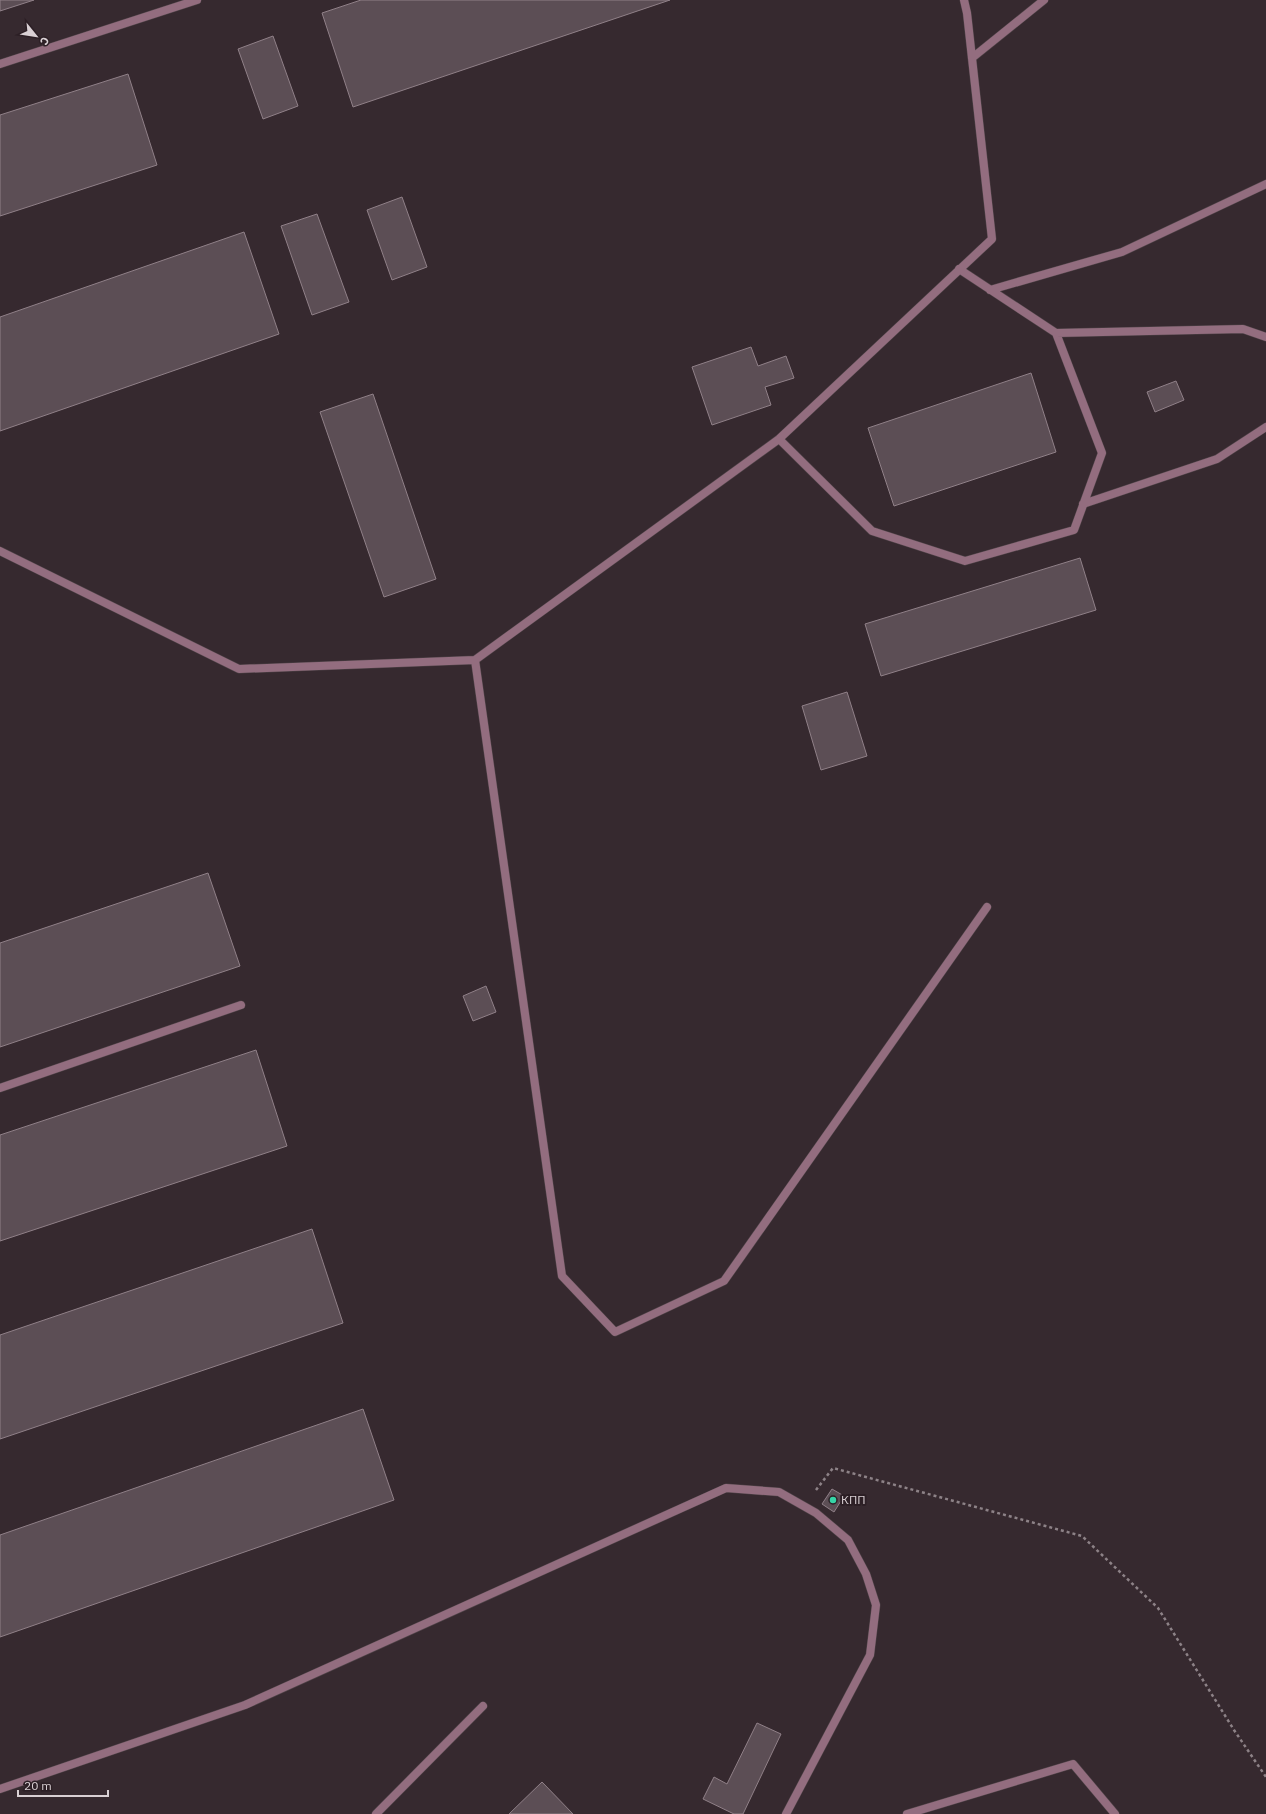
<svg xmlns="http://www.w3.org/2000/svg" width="1266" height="1814" viewBox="0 0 1266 1814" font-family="'IBM Plex Sans',sans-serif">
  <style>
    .building { fill: #5c4e55; stroke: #908088 }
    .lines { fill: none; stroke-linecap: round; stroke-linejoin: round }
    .lane-casing { stroke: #504449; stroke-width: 9 }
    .path { stroke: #8d8287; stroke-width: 2.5; stroke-dasharray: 3 3; stroke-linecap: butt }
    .lane { stroke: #936d7f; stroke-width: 8 }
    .poi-dot { fill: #36d4a7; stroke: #2c1f25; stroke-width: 1.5 }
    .labels { text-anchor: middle; stroke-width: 4; stroke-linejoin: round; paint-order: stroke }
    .poi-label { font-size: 12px; fill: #d9d0d4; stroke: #2c1f25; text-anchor: start }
  </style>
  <rect width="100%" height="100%" fill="#36292f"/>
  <path class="building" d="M 0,0 L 34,0 L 0,11 Z
    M 361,0 L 670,0 L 353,107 L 322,13 Z
    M 273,36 L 298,106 L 263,119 L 238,49 Z
    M 128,74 L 157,165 L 0,216 L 0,115 Z
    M 402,197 L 427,267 L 392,280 L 367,210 Z
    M 317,214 L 349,302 L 312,315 L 281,226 Z
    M 244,232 L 279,334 L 0,431 L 0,317 Z
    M 751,347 L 758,366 L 786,356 L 794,378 L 765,387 L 771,405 L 712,425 L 692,367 Z
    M 1031,373 L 1056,452 L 894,506 L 868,428 Z
    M 1176,381 L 1184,400 L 1155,412 L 1147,392 Z
    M 373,394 L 436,579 L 384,597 L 320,412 Z
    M 1080,558 L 1096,610 L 881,676 L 865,624 Z
    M 847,692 L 867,756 L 821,770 L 802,706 Z
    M 208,873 L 240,966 L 0,1047 L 0,943 Z
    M 486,986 L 496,1012 L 473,1021 L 463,996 Z
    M 256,1050 L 287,1146 L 0,1241 L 0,1135 Z
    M 312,1229 L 343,1323 L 0,1439 L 0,1335 Z
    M 363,1409 L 394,1500 L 0,1637 L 0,1535 Z
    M 832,1489 L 844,1496 L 834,1512 L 822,1504 Z
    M 757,1723 L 781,1734 L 743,1814 L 734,1814 L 703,1799 L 714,1777 L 727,1784 Z
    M 542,1782 L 573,1814 L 509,1814 Z"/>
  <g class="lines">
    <g class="lane-casing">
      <path id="lane" d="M 972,58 L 1044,0
        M 0,64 L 197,0
        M 990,290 L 1122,252 L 1266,184
        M 1056,333 L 1243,329 L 1266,337
        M 779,439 L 872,531 L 965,561 L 1074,530 L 1102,453 L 1056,333 L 959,269
        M 1083,504 L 1217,459 L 1266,427
        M 0,551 L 239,669 L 475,660 L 779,439 L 992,239 L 967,13 L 964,0
        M 475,660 L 562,1276 L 615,1332 L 724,1281 L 987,907
        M 0,1088 L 241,1005
        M 0,1789 L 245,1705 L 726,1488 L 779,1492 L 816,1513 L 848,1540 L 866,1574 L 876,1605 L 870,1655 L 786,1814
        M 376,1814 L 483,1706
        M 907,1814 L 1073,1764 L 1115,1814"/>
    </g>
    <path class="path" d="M 816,1490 L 833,1468 L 1082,1536 L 1158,1608 L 1234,1730 L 1266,1777"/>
    <use href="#lane" class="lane"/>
  </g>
  <circle class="poi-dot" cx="833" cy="1500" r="4"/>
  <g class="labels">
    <g class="poi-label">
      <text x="841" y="1504">КПП</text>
    </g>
  </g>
  <g transform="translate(36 36) rotate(120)" stroke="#2c1f25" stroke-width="3" paint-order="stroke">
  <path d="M0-3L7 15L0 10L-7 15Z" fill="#d9d0d4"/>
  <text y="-6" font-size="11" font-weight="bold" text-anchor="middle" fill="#d9d0d4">С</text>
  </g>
  <path d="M18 1790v6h90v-6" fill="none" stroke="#d9d0d4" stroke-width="2"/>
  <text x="24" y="1790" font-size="12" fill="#d9d0d4" stroke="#2c1f25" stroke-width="3" paint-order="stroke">20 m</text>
</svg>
